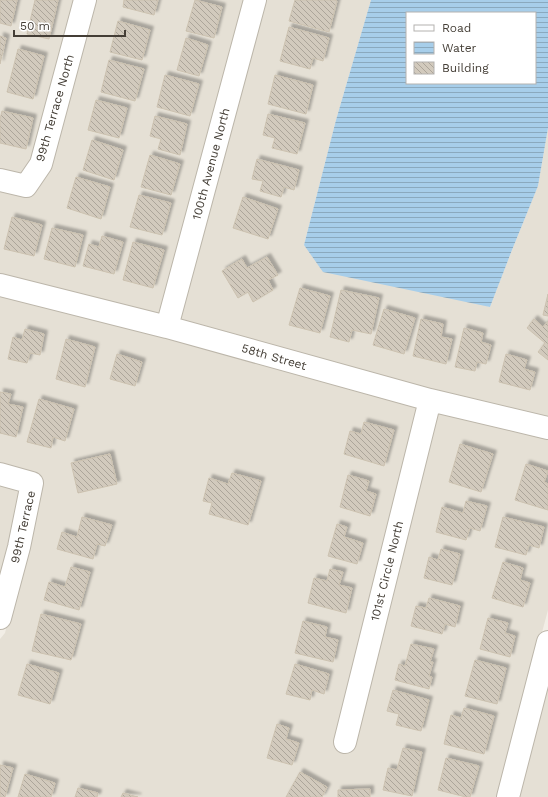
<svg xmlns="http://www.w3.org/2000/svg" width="548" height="797" viewBox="0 0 548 797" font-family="'Work Sans',sans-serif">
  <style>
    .residential { fill: #e5e0d5 }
    .water { fill: url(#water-rules); fill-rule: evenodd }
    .building { fill: url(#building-back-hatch); stroke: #ccc2b0; filter: url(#shadow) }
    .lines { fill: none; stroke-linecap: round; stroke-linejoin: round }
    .minor-casing { stroke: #bcb6aa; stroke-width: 24 }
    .minor { stroke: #fff; stroke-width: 22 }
    .labels { text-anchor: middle; stroke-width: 3.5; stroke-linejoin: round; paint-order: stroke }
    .street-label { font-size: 12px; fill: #443e36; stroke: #fff }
  </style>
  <defs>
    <pattern id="water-rules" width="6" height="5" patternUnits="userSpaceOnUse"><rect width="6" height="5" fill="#a7ceea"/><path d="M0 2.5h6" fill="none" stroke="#8aa9be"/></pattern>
    <pattern id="building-back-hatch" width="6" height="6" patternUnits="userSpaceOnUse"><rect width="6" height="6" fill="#d2cabd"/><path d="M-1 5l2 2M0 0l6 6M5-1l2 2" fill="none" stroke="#aca59a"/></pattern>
    <filter id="shadow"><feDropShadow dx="3.5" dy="-3.5" stdDeviation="1" flood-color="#0004"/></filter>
  </defs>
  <rect width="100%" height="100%" fill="#f2eee6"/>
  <path class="residential" d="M 0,0 L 76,0 L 33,161 L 22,177 L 0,171 Z
    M 94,0 L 246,0 L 161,318 L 0,277 L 0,188 L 24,194 Z
    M 264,0 L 371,0 L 336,120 L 304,245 L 490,307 L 512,250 L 538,186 L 548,128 L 548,420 L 178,322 Z
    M 0,293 L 420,406 L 335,747 L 351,751 L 437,410 L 548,436 L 548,610 L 537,651 L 499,797 L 0,797 L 0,639 L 5,633 L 27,549 L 43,478 L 0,466 Z
    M 0,482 L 23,488 L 0,585 Z
    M 548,675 L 548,797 L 517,797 Z"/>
  <path class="water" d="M 371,0 L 548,0 L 548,128 L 538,186 L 512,250 L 490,307 L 323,272 L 304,245 L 336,120 ZM 407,13 L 535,13 L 535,83 L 407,83 Z"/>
  <path class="building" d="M 0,0 L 17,0 L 11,26 L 0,23 Z
    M 35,0 L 58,0 L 49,39 L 27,34 Z
    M 124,0 L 158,0 L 154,15 L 123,7 Z
    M 195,0 L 222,7 L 214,38 L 186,31 Z
    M 295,0 L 334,0 L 337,1 L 329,32 L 289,21 Z
    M 118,21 L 150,30 L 142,60 L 110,52 Z
    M 289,27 L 329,38 L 323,61 L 313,58 L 310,69 L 280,61 Z
    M 0,36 L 6,38 L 0,64 Z
    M 186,38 L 208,45 L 199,76 L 177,70 Z
    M 18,49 L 44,56 L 33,99 L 7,92 Z
    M 109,60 L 144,69 L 135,101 L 101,92 Z
    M 165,75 L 199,84 L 190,116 L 157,107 Z
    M 275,75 L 313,85 L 306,114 L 268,104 Z
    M 96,100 L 127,108 L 119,138 L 88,130 Z
    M 2,111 L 33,118 L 26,149 L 0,143 L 0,119 Z
    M 268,114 L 305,123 L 297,154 L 272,148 L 275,138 L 263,135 Z
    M 155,116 L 187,124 L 180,155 L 158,149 L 161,139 L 150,136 Z
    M 92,140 L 123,150 L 114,180 L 83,170 Z
    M 150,155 L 180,164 L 171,195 L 141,187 Z
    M 257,159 L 299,170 L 294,190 L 284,187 L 281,197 L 260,191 L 263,181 L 252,179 Z
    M 76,177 L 110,187 L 101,219 L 67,208 Z
    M 139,195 L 171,203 L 162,235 L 130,227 Z
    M 243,197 L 278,209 L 268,239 L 233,228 Z
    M 12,217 L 42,225 L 34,256 L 4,249 Z
    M 52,228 L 83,235 L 75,267 L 44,259 Z
    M 102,236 L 123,242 L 114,274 L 83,266 L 89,244 L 99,247 Z
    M 133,242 L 164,250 L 153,288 L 123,280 Z
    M 267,257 L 278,275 L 268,280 L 273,290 L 253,302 L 248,292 L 238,298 L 222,271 L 242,259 L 247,268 Z
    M 300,288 L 330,296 L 320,333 L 289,325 Z
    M 341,290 L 379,298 L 371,334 L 352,330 L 349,342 L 330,337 Z
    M 548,294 L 548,316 L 543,315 Z
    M 384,309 L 415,318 L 404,354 L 373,345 Z
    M 421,319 L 443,324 L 441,337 L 452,339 L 446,364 L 413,356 Z
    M 534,319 L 543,327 L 548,321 L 548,360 L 538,352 L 545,343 L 527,328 Z
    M 464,328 L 483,333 L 481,342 L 491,345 L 486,364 L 477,362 L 475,371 L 455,367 Z
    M 25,329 L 44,334 L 40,355 L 30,353 L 27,363 L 8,359 L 13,337 L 22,340 Z
    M 66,339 L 95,347 L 85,387 L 56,379 Z
    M 117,354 L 142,362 L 135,386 L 110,379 Z
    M 506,354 L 527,360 L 524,369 L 535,372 L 530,390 L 499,382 Z
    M 0,392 L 11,394 L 8,404 L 23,407 L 16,437 L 0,433 Z
    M 39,399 L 74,409 L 65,441 L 53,437 L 51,448 L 27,442 Z
    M 364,422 L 394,430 L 384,466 L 344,454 L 350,431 L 361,434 Z
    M 460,444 L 493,454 L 481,492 L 449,482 Z
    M 110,454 L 117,484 L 78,493 L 71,463 Z
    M 526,464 L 548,471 L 544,482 L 548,484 L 548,510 L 515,500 Z
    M 232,473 L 261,481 L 248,525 L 209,514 L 212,503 L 203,501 L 209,478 L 228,484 Z
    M 348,475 L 369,481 L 366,491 L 376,494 L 370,516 L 340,507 Z
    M 466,501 L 487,506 L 480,531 L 470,528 L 466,540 L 436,532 L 442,507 L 463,513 Z
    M 82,517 L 112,525 L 105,546 L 97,544 L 93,559 L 57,549 L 62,532 L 77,537 Z
    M 503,517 L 544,527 L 539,548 L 529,545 L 526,555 L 495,547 Z
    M 337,524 L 347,527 L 344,537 L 363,543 L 357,564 L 328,556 Z
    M 441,549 L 460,554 L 452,585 L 424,578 L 429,557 L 438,560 Z
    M 503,562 L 523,568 L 520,580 L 530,583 L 523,607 L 492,598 Z
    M 71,567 L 90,572 L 79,610 L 44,600 L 49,582 L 65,587 Z
    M 330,569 L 343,572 L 339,585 L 352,588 L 346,613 L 308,603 L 314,578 L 327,581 Z
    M 429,598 L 460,606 L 455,627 L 445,624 L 442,634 L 411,626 L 416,606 L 426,608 Z
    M 41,614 L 81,624 L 71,660 L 32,651 Z
    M 488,618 L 508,623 L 505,633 L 515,636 L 510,657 L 480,649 Z
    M 303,621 L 327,627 L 325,637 L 338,640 L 333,662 L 295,653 Z
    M 411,644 L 434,649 L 430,662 L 433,662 L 429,676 L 432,677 L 429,689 L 395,680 L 399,664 L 405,666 Z
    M 475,660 L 506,668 L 497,704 L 465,696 Z
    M 27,664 L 59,673 L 50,704 L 18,695 Z
    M 295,664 L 329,674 L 324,694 L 312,690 L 310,700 L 286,694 Z
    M 393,690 L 429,700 L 421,731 L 396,725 L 399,714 L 387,711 Z
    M 464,708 L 494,716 L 484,754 L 444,744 L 451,715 L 461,718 Z
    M 277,724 L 289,728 L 286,739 L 299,743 L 292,765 L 267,758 Z
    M 403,748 L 422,752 L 412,796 L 383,790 L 388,768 L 397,770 Z
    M 446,758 L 479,766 L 470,797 L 466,797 L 438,790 Z
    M 0,765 L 13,768 L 5,797 L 0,797 Z
    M 300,772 L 327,787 L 322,797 L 286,797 Z
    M 25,774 L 55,783 L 51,797 L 18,797 Z
    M 78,788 L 98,793 L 97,797 L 75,797 Z
    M 370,789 L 370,797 L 338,797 L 338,790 Z
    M 123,793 L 138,797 L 121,797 Z"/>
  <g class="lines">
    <g class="minor-casing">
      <path id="minor" d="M 0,180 L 26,186 L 41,164 L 85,0
        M 0,285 L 167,327 L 430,400 L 548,428
        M 167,327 L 255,0
        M 0,474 L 32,483 L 19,547 L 0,618
        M 345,742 L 430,400
        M 508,797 L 548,642"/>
    </g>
    <use href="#minor" class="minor"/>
  </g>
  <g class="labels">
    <g class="street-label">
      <text transform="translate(55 108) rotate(-74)" y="4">99th Terrace North</text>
      <text transform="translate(211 164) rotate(-75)" y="4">100th Avenue North</text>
      <text transform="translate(274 357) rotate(16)" y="4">58th Street</text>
      <text transform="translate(23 527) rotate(-77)" y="4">99th Terrace</text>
      <text transform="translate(387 571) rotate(-76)" y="4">101st Circle North</text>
    </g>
  </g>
  <rect x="406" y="12" width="130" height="72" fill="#ffffff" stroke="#b4b2af"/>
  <rect x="414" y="25" width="20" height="6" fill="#ffffff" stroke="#b4b2af"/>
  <text x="442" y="32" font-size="12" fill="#443e36">Road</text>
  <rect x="414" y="42" width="20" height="12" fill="url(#water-rules)" stroke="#b4b2af"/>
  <text x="442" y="52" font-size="12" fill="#443e36">Water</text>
  <rect x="414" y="62" width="20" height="12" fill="url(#building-back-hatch)" stroke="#b4b2af"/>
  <text x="442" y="72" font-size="12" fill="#443e36">Building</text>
  <path d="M14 30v6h111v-6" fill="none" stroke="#443e36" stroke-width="2"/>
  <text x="20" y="30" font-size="12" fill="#443e36" stroke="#ffffff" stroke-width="3" paint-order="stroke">50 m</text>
</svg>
